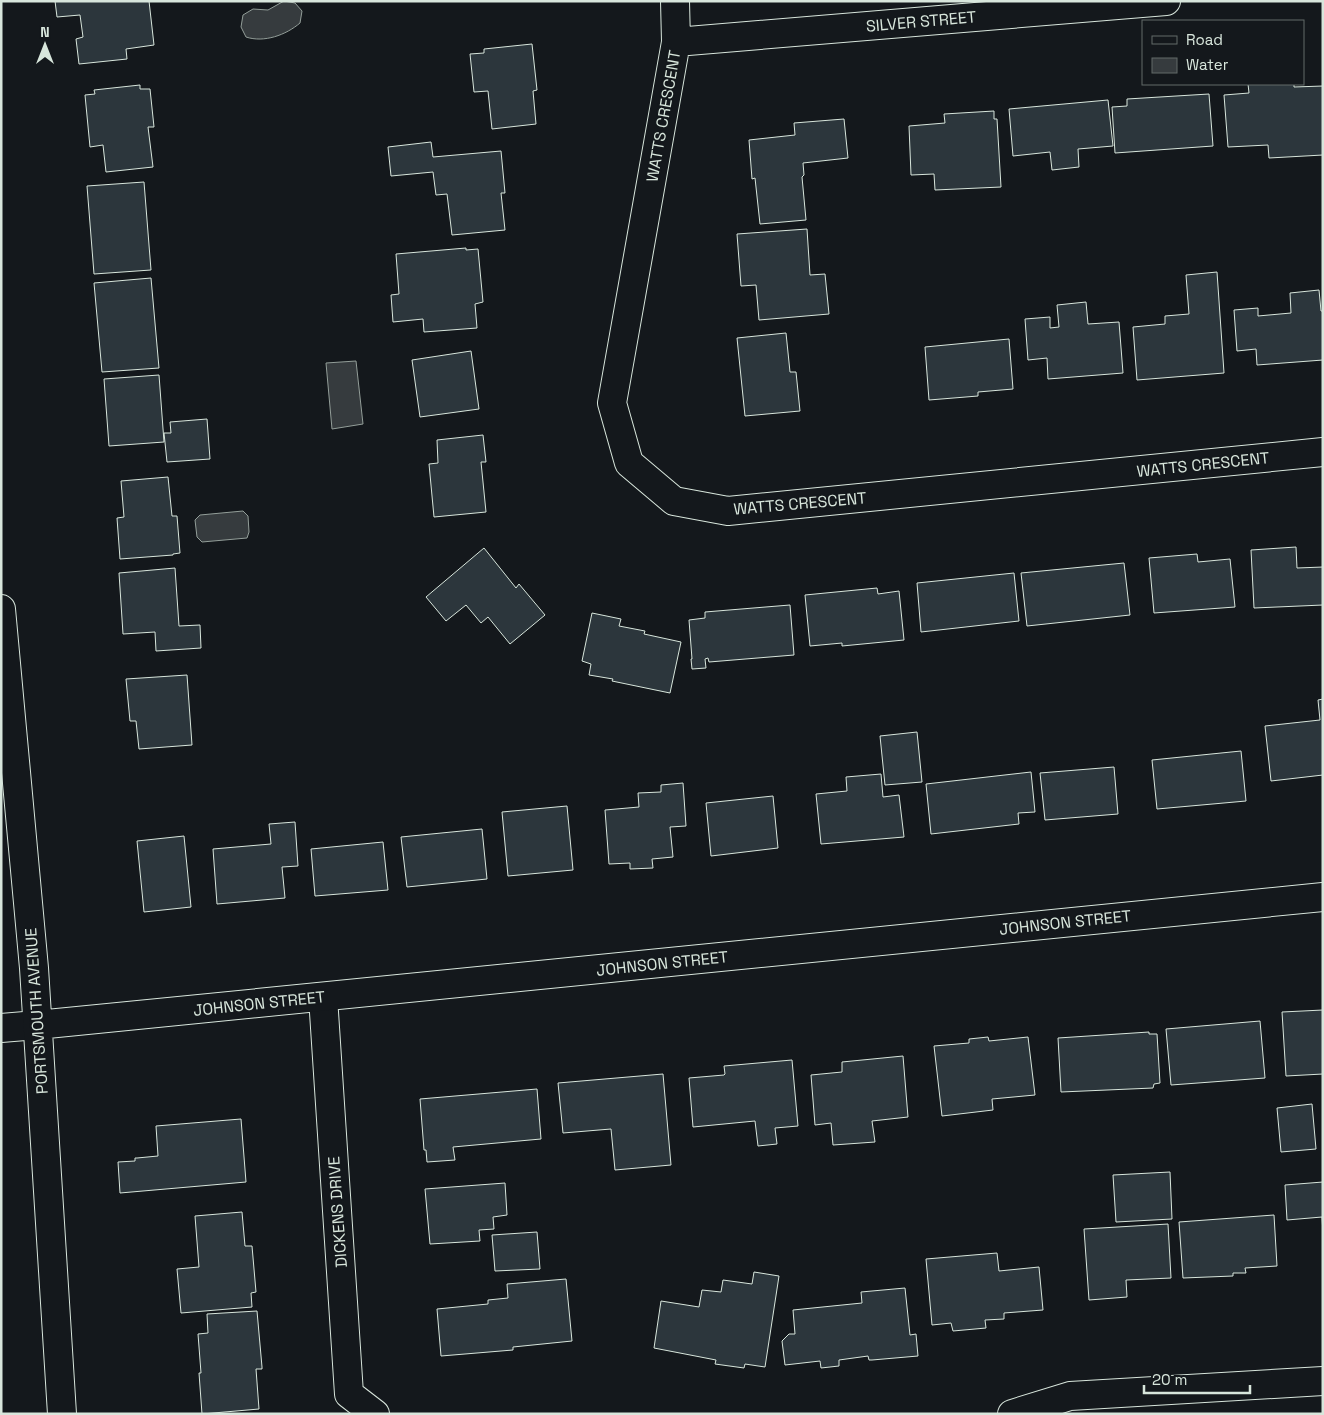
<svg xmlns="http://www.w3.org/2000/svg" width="1324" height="1415" viewBox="0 0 1324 1415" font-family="'Space Grotesk',sans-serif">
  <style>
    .water { fill: #363b3e; stroke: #939e99 }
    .building { fill: #2c363c; stroke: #d8e6dc }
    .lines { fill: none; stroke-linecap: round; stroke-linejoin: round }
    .minor-casing { stroke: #d8e6dc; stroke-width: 30 }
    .major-casing { stroke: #d8e6dc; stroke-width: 30 }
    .minor { stroke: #14181c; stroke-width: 28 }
    .major { stroke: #14181c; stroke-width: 28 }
    .labels { text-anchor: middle; stroke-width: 4; stroke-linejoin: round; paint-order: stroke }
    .street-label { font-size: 16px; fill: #d8e6dc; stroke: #14181c }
  </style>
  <rect width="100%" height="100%" fill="#14181c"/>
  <path class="water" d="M 284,1 L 295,3 L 302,11 L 300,23 C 286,35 264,43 246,37 L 241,27 L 243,15 L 253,9 L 268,10 Z
    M 356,361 L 363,424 L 332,429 L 326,363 Z
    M 243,511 L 248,516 L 249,532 L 247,538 L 202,542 L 197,537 L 195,520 L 200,515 Z"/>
  <path class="building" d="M 55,1 L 149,1 L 154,45 L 126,49 L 127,59 L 79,64 L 76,39 L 83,37 L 80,15 L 57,17 Z
    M 532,44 L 537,90 L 533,91 L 536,124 L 492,129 L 488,91 L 474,92 L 470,54 L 484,53 L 484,49 Z
    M 1248,84 L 1294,84 L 1294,87 L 1323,86 L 1323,155 L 1269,158 L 1268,145 L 1228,147 L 1224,95 L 1249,93 Z
    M 140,85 L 140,89 L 150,89 L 154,127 L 148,127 L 153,167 L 106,172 L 103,145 L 90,147 L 85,95 L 95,94 L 94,90 Z
    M 1209,94 L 1213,146 L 1115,153 L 1112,107 L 1127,106 L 1127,99 Z
    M 1108,100 L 1113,146 L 1078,149 L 1079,167 L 1052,170 L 1050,152 L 1013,156 L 1009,109 Z
    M 994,111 L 994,119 L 997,119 L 1001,187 L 935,190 L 934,174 L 911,175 L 909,126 L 945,123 L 944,114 Z
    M 844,119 L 848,158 L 803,163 L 804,175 L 802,177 L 806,220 L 760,224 L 755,178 L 752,179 L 749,140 L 795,135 L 794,123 Z
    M 431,142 L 433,157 L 501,151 L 505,193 L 501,193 L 505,230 L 452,235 L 447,194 L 436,195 L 433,172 L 391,176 L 388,147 Z
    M 144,182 L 151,270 L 94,274 L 87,186 Z
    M 807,229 L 810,275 L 825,274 L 829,314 L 759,320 L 756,285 L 741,286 L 737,234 Z
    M 466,248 L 466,250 L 478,249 L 483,302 L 475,304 L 477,328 L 424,332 L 423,319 L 393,322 L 391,295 L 399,294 L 396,254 Z
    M 1217,272 L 1224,373 L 1137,380 L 1133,327 L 1165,324 L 1165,316 L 1189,314 L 1186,275 Z
    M 151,278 L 159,368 L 102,372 L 94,283 Z
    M 1319,290 L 1321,311 L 1323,311 L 1323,360 L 1257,365 L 1256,349 L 1237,351 L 1234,310 L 1258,308 L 1258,316 L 1291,313 L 1290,293 Z
    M 1086,302 L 1088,324 L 1119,322 L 1123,373 L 1048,379 L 1047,358 L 1028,360 L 1025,319 L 1050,317 L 1050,328 L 1059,327 L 1057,305 Z
    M 786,333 L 790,372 L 796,372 L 800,411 L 745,416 L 737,338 Z
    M 1009,339 L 1013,389 L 978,392 L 978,396 L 929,400 L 925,347 Z
    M 471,351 L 479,409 L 420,417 L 412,360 Z
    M 159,375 L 164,442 L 109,446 L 104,379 Z
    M 207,419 L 210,459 L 167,462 L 164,433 L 171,433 L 170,422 Z
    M 483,435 L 486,462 L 481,462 L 486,512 L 434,517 L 429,464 L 438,463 L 437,440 Z
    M 168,477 L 172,516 L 177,516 L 180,553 L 173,554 L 173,555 L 120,559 L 117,518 L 124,517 L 121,481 Z
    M 1296,547 L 1297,568 L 1323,567 L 1323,605 L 1254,608 L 1251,550 Z
    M 484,548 L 516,588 L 519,584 L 545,615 L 510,644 L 488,617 L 481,623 L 466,605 L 446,621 L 426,597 Z
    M 1197,554 L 1198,562 L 1230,559 L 1235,607 L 1154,613 L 1149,558 Z
    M 1124,563 L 1130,615 L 1027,626 L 1021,573 Z
    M 175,568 L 179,626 L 200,625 L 201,648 L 156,651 L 155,632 L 123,634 L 119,573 Z
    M 1014,573 L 1019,621 L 921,632 L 917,583 Z
    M 877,588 L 878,594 L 899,591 L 904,640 L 842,646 L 842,643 L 810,646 L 805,595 Z
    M 790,605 L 794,655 L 709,662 L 708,658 L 705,659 L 706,668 L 692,669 L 691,659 L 692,659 L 689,620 L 705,618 L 705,612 Z
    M 592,613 L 621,619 L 619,626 L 645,631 L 644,634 L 681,642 L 670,693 L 612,681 L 613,679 L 589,675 L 591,664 L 582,661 Z
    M 187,675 L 192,745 L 139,749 L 136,721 L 130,721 L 126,679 Z
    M 1323,699 L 1323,775 L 1271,781 L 1265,726 L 1320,720 L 1318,700 Z
    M 917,732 L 922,782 L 885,785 L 880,736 Z
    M 1241,751 L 1246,801 L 1157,809 L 1152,760 Z
    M 1114,767 L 1118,814 L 1045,820 L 1040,773 Z
    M 1031,772 L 1035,812 L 1018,813 L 1019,824 L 931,834 L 926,784 Z
    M 881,774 L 883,797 L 899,795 L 904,837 L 821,844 L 816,794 L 847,791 L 846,777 Z
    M 683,783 L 686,826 L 670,827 L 673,857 L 652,859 L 653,868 L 630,869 L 630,863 L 609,864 L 605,810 L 639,807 L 638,793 L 661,792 L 661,785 Z
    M 773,796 L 778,848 L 711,856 L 706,803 Z
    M 567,806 L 573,870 L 508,876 L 502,812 Z
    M 295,822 L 298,866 L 282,867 L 285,898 L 217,904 L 213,849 L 271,844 L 269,824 Z
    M 482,829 L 487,879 L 407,887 L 401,837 Z
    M 184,836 L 191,907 L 144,912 L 137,841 Z
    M 383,842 L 388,890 L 315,896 L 311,849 Z
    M 1323,1010 L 1323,1074 L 1286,1076 L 1282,1012 Z
    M 1260,1021 L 1265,1078 L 1171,1085 L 1166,1029 Z
    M 1149,1032 L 1149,1034 L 1157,1034 L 1160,1083 L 1154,1084 L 1153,1088 L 1061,1092 L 1058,1038 Z
    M 988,1037 L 989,1041 L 1028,1037 L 1035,1095 L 992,1099 L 993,1110 L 942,1116 L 934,1046 L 969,1043 L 969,1039 Z
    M 903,1056 L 908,1117 L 872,1121 L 875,1142 L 833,1145 L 831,1123 L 815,1125 L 811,1075 L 842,1072 L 842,1062 Z
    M 792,1060 L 798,1126 L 775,1128 L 777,1144 L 758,1146 L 755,1121 L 693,1127 L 689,1078 L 724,1075 L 725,1074 L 724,1066 Z
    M 663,1074 L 671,1165 L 615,1170 L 611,1129 L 563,1133 L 558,1083 Z
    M 537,1089 L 541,1139 L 453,1147 L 455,1160 L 427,1162 L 426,1150 L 424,1150 L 420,1099 Z
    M 1312,1104 L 1316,1149 L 1281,1152 L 1277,1108 Z
    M 241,1119 L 246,1182 L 120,1193 L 118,1162 L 135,1161 L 135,1158 L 137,1158 L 158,1156 L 156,1126 Z
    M 1170,1172 L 1172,1219 L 1116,1222 L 1113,1175 Z
    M 1323,1182 L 1323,1234 L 1322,1217 L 1287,1220 L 1285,1185 Z
    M 505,1183 L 507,1215 L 493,1217 L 494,1229 L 479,1230 L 480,1241 L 430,1244 L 425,1189 Z
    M 242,1212 L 245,1246 L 252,1246 L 256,1292 L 251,1293 L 252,1307 L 181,1313 L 177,1269 L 199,1267 L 195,1216 Z
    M 1274,1215 L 1277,1266 L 1245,1268 L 1246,1273 L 1233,1273 L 1233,1276 L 1183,1278 L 1179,1222 Z
    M 1168,1224 L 1171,1278 L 1126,1280 L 1127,1297 L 1089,1300 L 1084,1229 Z
    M 537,1232 L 540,1269 L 495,1271 L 492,1235 Z
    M 997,1253 L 999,1271 L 1039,1267 L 1043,1310 L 1004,1313 L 1004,1319 L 985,1320 L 986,1328 L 953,1331 L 951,1323 L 932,1325 L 926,1259 Z
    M 754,1272 L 779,1276 L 765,1367 L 745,1364 L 744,1368 L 715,1364 L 716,1360 L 654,1348 L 661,1301 L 699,1307 L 702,1290 L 721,1292 L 723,1280 L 752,1284 Z
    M 566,1279 L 572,1341 L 513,1347 L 513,1350 L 441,1356 L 437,1309 L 488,1304 L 488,1300 L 508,1298 L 507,1284 Z
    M 905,1288 L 910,1335 L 916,1334 L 918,1356 L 872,1360 L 869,1360 L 868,1356 L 839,1360 L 839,1366 L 821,1368 L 820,1361 L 785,1365 L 782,1341 L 789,1334 L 795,1334 L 793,1310 L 862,1303 L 861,1292 Z
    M 257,1311 L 262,1367 L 262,1369 L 256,1369 L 259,1409 L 202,1414 L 199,1373 L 201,1373 L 198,1334 L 208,1333 L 207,1314 Z"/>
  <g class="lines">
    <g class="minor-casing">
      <path id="minor" d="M 675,1 L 676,42 L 612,403 L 629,463 L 674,501 L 728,511 L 1323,452
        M 676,42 L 1166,1
        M 323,997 L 349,1394 L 375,1414
        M 1,1028 L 37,1025
        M 1012,1414 L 1070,1396 L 1323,1381"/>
    </g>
    <g class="major-casing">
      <path id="major" d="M 1,609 L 34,968 L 62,1414
        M 37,1025 L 1323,897"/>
    </g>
    <use href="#minor" class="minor"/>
    <use href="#major" class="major"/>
  </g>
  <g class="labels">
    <g class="street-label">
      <text transform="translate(921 21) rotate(-5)" y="6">SILVER STREET</text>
      <text transform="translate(663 116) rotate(-80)" y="6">WATTS CRESCENT</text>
      <text transform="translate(1203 464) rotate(-6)" y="6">WATTS CRESCENT</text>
      <text transform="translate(800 503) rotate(-5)" y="6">WATTS CRESCENT</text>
      <text transform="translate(1065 922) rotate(-6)" y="6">JOHNSON STREET</text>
      <text transform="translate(662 963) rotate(-6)" y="6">JOHNSON STREET</text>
      <text transform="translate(259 1003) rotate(-6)" y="6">JOHNSON STREET</text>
      <text transform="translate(36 1011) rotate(-94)" y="6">PORTSMOUTH AVENUE</text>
      <text transform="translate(337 1212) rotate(-94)" y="6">DICKENS DRIVE</text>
    </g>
  </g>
  <rect width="1324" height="1415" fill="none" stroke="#d8e6dc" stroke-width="5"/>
  <rect x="1142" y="20" width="162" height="65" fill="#14181c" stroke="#626a69"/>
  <rect x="1152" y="36" width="25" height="8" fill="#14181c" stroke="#626a69"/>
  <text x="1186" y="45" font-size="15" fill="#d8e6dc">Road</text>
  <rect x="1152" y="58" width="25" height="15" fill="#363b3e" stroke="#626a69"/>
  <text x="1186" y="70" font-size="15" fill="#d8e6dc">Water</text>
  <g transform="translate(45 45)" stroke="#14181c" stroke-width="4" paint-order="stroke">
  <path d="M0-4L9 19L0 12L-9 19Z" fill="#d8e6dc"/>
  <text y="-8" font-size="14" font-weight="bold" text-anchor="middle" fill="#d8e6dc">N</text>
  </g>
  <path d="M1144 1385v8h106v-8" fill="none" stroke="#d8e6dc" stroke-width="2.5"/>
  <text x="1152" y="1385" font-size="15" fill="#d8e6dc" stroke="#14181c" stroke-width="4" paint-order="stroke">20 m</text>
</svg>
